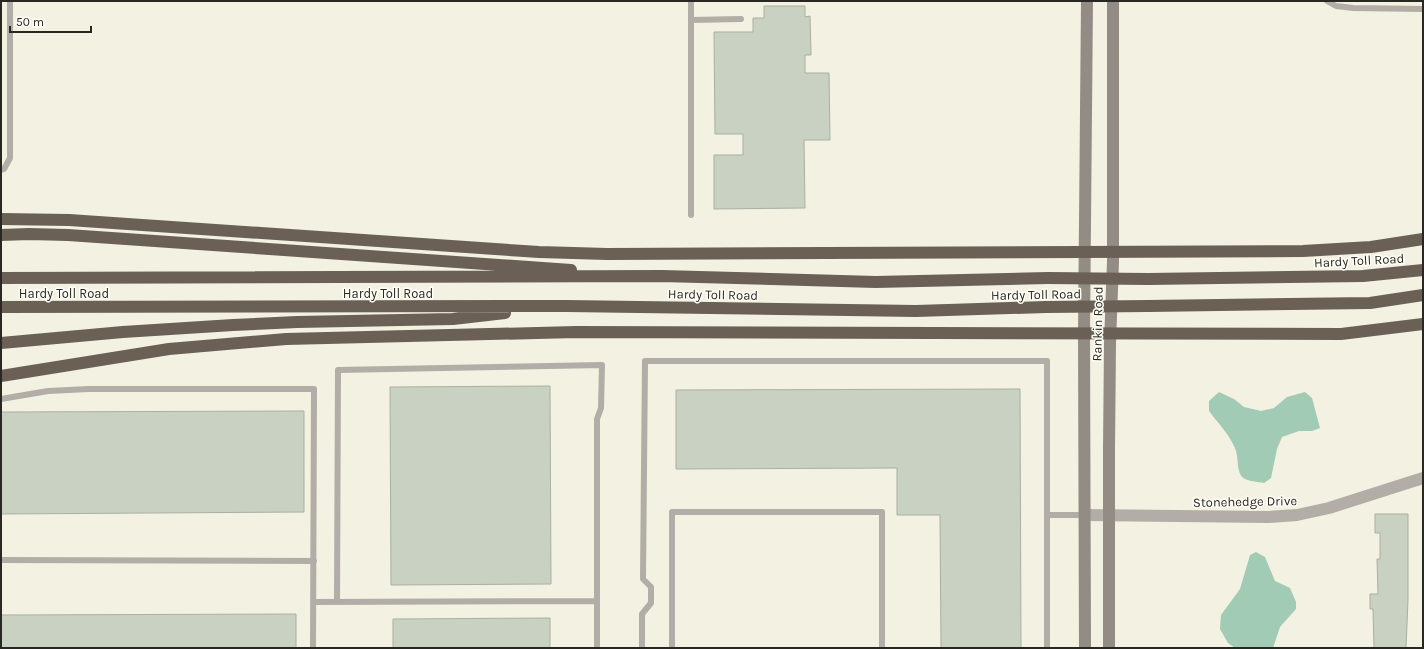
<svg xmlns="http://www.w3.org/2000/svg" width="1424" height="649" viewBox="0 0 1424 649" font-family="Karla,sans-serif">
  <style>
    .water { fill: #a1cbb4 }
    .building { fill: #c9d1c3; stroke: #a9b0a2 }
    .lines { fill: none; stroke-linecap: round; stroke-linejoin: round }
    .service { stroke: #b2ada7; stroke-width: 6 }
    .minor { stroke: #b2ada7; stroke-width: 12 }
    .secondary { stroke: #938c84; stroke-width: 12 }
    .motorway { stroke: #6b6055; stroke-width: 12 }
    .motorway-bridge { stroke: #6b6055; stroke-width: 12 }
    .labels { text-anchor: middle; stroke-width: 3; stroke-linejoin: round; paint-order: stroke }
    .street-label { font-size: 13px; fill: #282721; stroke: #fffef7 }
  </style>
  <rect width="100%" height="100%" fill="#f3f1e1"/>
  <path class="water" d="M 1219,392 L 1234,399 L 1244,407 L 1261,411 L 1274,408 L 1287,397 L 1305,392 L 1312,398 L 1320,428 L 1312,431 L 1299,431 L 1282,437 L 1277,449 L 1271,478 L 1264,483 C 1258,482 1248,481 1243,478 C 1236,472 1239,457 1235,448 C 1229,434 1218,423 1209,411 L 1209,401 Z
    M 1256,552 L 1265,557 L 1275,581 L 1290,588 L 1296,602 L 1296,609 L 1280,627 L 1273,648 L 1235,648 L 1228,643 L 1220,629 L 1221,615 L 1240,589 L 1250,555 Z"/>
  <path class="building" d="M 764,6 L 805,6 L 805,17 L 810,16 L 811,55 L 805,55 L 805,73 L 829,73 L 830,140 L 804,140 L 805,208 L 714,209 L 714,155 L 743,155 L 743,134 L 715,134 L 714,32 L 753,32 L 753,18 L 764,18 Z
    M 550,386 L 551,584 L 391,585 L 390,387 Z
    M 1020,389 L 1021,648 L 941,648 L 940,515 L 897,515 L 897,468 L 676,469 L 676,390 Z
    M 304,411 L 304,512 L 1,514 L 1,412 Z
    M 1375,514 L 1408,514 L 1408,600 L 1406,648 L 1374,648 L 1373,609 L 1370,609 L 1370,594 L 1378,594 L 1377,559 L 1380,559 L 1380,533 L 1375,533 Z
    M 296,614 L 296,648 L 1,648 L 1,615 Z
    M 550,618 L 550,648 L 393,648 L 393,619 Z"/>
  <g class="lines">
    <path class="service" d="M 1327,1 L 1336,6 L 1353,8 L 1423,9
      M 691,20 L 741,19
      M 1,170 L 4,169 L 10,158 L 10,1
      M 691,215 L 691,1
      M 1,399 L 48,391 L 89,389 L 314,389 L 313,648
      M 1047,515 L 1085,515
      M 1,560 L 314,561
      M 314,602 L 597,601
      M 337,602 L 338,370 L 602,365 L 601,408 L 597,419 L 597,648
      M 642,648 L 642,614 L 651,603 L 651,587 L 643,579 L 645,361 L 1047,361 L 1047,648
      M 672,648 L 672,512 L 882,512 L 882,648"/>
    <path class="minor" d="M 1085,515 L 1268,517 L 1297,515 L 1329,508 L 1423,478"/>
    <path class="secondary" d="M 1085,648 L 1084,333 L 1087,1
      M 1109,648 L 1109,449 L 1110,343 L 1113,262 L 1113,1"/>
    <path class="motorway" d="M 1,219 L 69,220 L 539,252 L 607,254 L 1303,251 L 1371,247 L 1423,239
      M 1,235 L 29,234 L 68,235 L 571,270
      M 1,278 L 662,276 L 876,282 L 1048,278
      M 1148,279 L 1363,276 L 1423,270
      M 1148,306 L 1370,303 L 1423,295
      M 1,307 L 567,306 L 916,311 L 1046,307
      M 1,343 L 123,332 L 233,325 L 297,322 L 453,319 L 505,313
      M 1,376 L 169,349 L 286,339 L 576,332 L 1341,334 L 1423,324"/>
    <path class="motorway-bridge" d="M 1048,278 L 1148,279
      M 1046,307 L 1148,306"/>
  </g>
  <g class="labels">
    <g class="street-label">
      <text transform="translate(1359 260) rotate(-3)" y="5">Hardy Toll Road</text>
      <text x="64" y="298">Hardy Toll Road</text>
      <text x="388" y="298">Hardy Toll Road</text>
      <text transform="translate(713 294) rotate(1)" y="5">Hardy Toll Road</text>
      <text transform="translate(1036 294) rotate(-1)" y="5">Hardy Toll Road</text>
      <text transform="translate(1097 324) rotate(-89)" y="5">Rankin Road</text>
      <text transform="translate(1245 501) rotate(-1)" y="5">Stonehedge Drive</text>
    </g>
  </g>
  <rect width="1424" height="649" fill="none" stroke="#282721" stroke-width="4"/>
  <path d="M10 26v6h81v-6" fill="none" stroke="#282721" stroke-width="2"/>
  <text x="16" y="26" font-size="12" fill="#282721" stroke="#fffef7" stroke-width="3" paint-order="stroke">50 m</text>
</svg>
